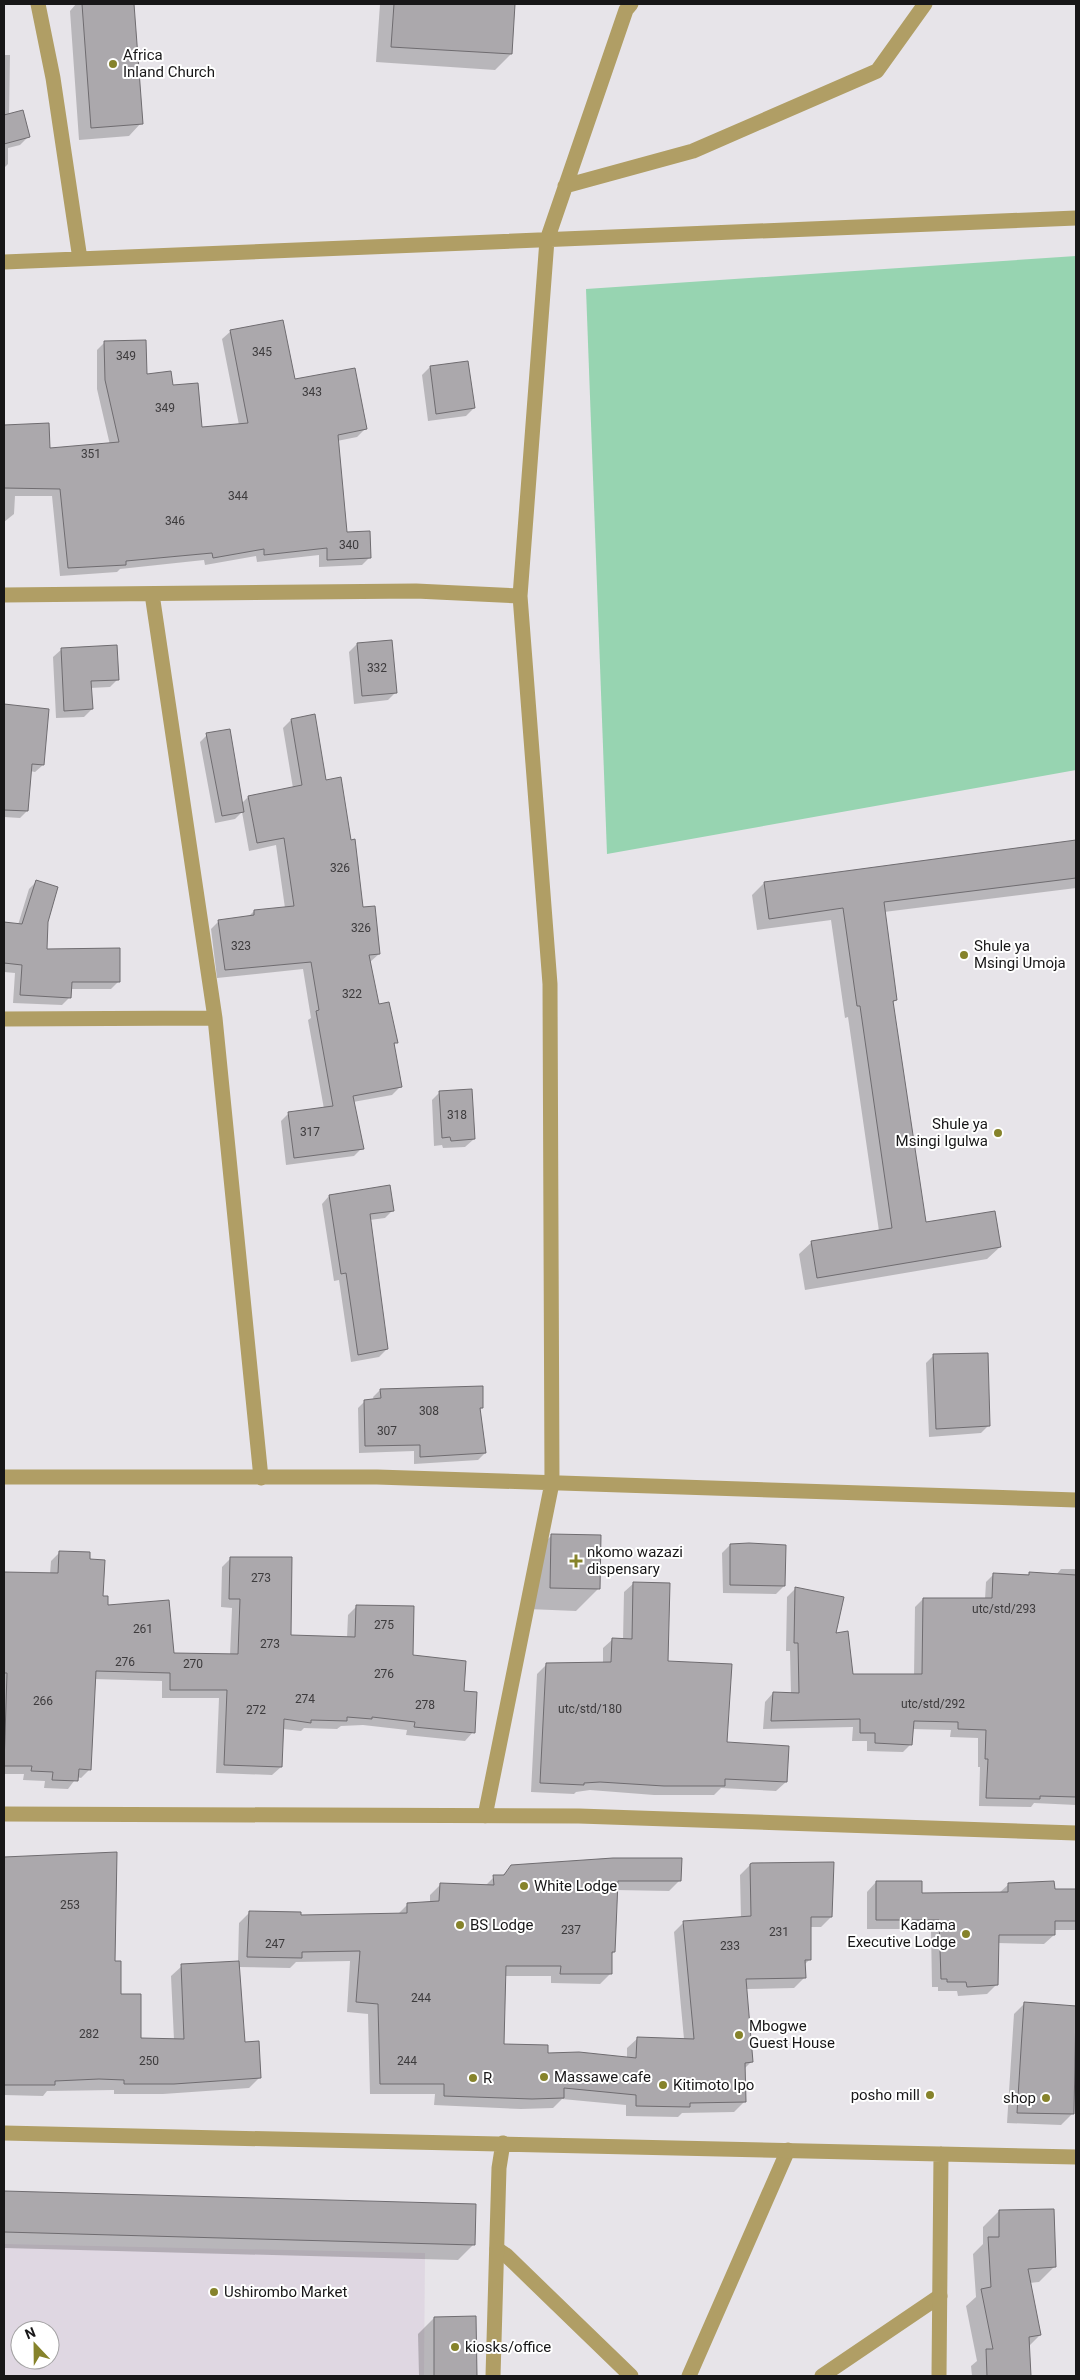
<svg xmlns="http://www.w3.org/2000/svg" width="1080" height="2380" viewBox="0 0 1080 2380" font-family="Roboto,sans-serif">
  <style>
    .built { fill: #dfd7e2; fill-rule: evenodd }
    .green { fill: #97d4b1 }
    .shadow { fill: #0003 }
    .building { fill: #aba8ac; stroke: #6f6c70 }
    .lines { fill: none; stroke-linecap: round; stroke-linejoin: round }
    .lane { stroke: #b09e65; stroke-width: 15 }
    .street { stroke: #b09e65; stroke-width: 15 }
    .poi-dot { fill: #86832b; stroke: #fff; stroke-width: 2 }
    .labels { text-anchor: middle; stroke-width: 4; stroke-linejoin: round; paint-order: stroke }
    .number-label { font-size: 12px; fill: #3d3b3d }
    .poi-label { font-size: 15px; fill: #181718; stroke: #fff; text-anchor: start }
  </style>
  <rect width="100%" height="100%" fill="#e7e4e9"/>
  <path class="built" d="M 4,2244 L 425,2253 L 424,2376 L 4,2376 ZM 20,2330 L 50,2330 L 50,2360 L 20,2360 Z"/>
  <path class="green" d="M 1076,256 L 1076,770 L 607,854 L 586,289 Z"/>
  <path class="shadow" d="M 76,4 L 133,4 L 141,123 L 129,136 L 79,140 L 70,11 Z
    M 380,4 L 514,4 L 511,54 L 495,70 L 376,62 Z
    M 4,55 L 10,55 L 9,115 L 28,137 L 20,145 L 8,148 L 8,164 L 4,168 Z
    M 231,331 L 294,381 L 366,428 L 357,437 L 337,441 L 346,533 L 370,557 L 362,565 L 319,567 L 319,555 L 257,562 L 256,556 L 205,565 L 204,560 L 120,569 L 117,572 L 60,576 L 52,496 L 15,496 L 14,514 L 4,522 L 4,426 L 48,424 L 49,450 L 110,445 L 97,389 L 97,350 L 105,342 L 146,375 L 171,387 L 201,428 L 239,425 L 222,339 Z
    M 467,362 L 474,408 L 466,416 L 428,421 L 422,375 L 430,367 Z
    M 357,644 L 396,692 L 388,700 L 354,704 L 349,652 Z
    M 62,649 L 118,679 L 110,687 L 90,688 L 92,709 L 84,717 L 56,718 L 53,657 Z
    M 4,705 L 47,710 L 43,765 L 35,772 L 30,771 L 27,811 L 20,818 L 4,817 Z
    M 291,720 L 325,781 L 362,909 L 379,954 L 370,962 L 378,1006 L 396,1042 L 393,1045 L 400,1087 L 392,1095 L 353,1102 L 362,1148 L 354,1156 L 286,1165 L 281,1121 L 289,1113 L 324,1109 L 308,1020 L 311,1018 L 303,969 L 217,978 L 211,929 L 219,921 L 248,917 L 254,911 L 285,908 L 276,845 L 249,851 L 242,812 L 235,819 L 215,823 L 200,742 L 207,735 L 241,804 L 248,797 L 293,788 L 283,728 Z
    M 1076,841 L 1076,888 L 884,912 L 896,1000 L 892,1003 L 925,1224 L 1000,1247 L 987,1259 L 805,1290 L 799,1254 L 812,1242 L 879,1231 L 848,1017 L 845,1018 L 831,920 L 757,930 L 752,895 L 764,883 Z
    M 37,881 L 47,922 L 45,950 L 119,981 L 111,989 L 70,989 L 70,997 L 62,1005 L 13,1003 L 15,973 L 4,972 L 4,923 L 18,925 L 29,889 Z
    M 440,1092 L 474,1139 L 465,1147 L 443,1148 L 442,1145 L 434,1146 L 432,1100 Z
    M 329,1196 L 393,1210 L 385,1218 L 370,1220 L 387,1349 L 379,1357 L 351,1362 L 339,1280 L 334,1281 L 322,1204 Z
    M 934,1355 L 989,1425 L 981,1433 L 929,1437 L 926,1363 Z
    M 481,1388 L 482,1408 L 479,1410 L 485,1453 L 478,1460 L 414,1464 L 414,1451 L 359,1453 L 358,1408 L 365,1401 L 374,1400 L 373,1397 L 380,1390 Z
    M 552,1535 L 598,1589 L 576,1611 L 528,1609 L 530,1557 Z
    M 730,1545 L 784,1586 L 776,1594 L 723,1593 L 722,1553 Z
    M 60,1552 L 88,1560 L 107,1607 L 173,1654 L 230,1655 L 232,1608 L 221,1607 L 222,1567 L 230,1559 L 290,1636 L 347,1638 L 348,1615 L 356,1607 L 412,1657 L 462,1692 L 473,1732 L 465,1741 L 406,1735 L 407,1730 L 363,1725 L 341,1726 L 337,1729 L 304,1728 L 301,1731 L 283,1729 L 281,1767 L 272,1775 L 216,1773 L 219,1698 L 162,1698 L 162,1681 L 94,1679 L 90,1769 L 81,1778 L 77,1777 L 68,1789 L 44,1788 L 45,1781 L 23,1780 L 24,1774 L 4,1774 L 4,1573 L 50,1574 L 51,1561 Z
    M 1061,1569 L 1076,1569 L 1076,1805 L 1034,1803 L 1031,1807 L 979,1806 L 980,1767 L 978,1767 L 978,1738 L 950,1737 L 951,1730 L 912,1729 L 911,1744 L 903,1752 L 867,1751 L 867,1741 L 852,1741 L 853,1727 L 763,1729 L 765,1702 L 773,1693 L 791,1694 L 790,1651 L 786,1651 L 787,1597 L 795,1589 L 835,1634 L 852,1675 L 914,1675 L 915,1607 L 923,1599 L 985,1599 L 986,1582 L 994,1574 L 1056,1575 Z
    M 634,1583 L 666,1662 L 726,1743 L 786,1782 L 776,1791 L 721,1788 L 714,1795 L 654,1795 L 590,1790 L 576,1792 L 574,1794 L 531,1792 L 537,1674 L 547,1664 L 603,1663 L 603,1648 L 613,1639 L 623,1640 L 624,1592 Z
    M 115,1853 L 114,1962 L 120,1996 L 140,2040 L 174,2040 L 171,1976 L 182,1966 L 238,1962 L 239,1923 L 249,1913 L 300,1916 L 398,1914 L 408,1904 L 430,1903 L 430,1895 L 440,1885 L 485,1886 L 494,1877 L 502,1876 L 512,1866 L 680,1880 L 669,1891 L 616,1890 L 614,1952 L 611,1955 L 611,1973 L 600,1984 L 551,1983 L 551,1976 L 504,1976 L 502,2045 L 546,2054 L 627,2058 L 627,2048 L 638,2038 L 684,2039 L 674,1932 L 684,1922 L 741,1918 L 740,1875 L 750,1865 L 831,1917 L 821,1927 L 810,1927 L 810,1959 L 804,1965 L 804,1978 L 794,1988 L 746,1989 L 751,2062 L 744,2069 L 744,2102 L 734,2112 L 682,2113 L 678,2117 L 626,2116 L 626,2105 L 562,2099 L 553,2108 L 521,2109 L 434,2105 L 435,2094 L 370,2094 L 368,2014 L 347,2012 L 350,1961 L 296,1962 L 290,1968 L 238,1967 L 243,2043 L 260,2077 L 249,2088 L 163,2094 L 114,2094 L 114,2090 L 47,2091 L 43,2096 L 4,2095 L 4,1858 Z
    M 876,1882 L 921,1894 L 999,1893 L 1009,1884 L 1053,1890 L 1076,1890 L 1076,1930 L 1054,1930 L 1054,1935 L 1044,1944 L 997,1943 L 997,1984 L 987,1994 L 958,1996 L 957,1991 L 938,1991 L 938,1987 L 932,1987 L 931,1929 L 867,1929 L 867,1892 Z
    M 1025,2003 L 1076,2007 L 1072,2114 L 1061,2125 L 1007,2123 L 1014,2014 Z
    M 4,2192 L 475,2205 L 474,2244 L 458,2260 L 4,2248 Z
    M 999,2211 L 1055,2266 L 1039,2282 L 1029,2283 L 1040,2335 L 1029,2346 L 1030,2376 L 972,2376 L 971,2366 L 977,2361 L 966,2306 L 976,2297 L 973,2254 L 983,2244 L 983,2227 Z
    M 434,2318 L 475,2318 L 475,2376 L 419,2376 L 418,2334 Z"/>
  <path class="building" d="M 82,4 L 134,4 L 143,124 L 91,128 Z
    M 394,4 L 515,4 L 512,54 L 391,47 Z
    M 23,110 L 30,137 L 4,144 L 4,115 Z
    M 283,320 L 295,379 L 355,368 L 367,429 L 338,435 L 347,532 L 370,531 L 371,558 L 327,560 L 327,548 L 264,555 L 264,549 L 213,558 L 212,553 L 126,561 L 126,565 L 68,568 L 60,489 L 4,488 L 4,425 L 49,423 L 50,448 L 119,442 L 105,380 L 104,341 L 146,340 L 147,374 L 171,371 L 173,385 L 198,383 L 202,427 L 248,423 L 230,330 Z
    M 468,361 L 475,408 L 436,414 L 430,366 Z
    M 392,640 L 397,693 L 362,696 L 357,643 Z
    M 117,645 L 119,680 L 91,681 L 93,709 L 64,711 L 61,648 Z
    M 4,704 L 49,709 L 44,765 L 32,764 L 28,811 L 4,810 Z
    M 315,714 L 326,780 L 341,777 L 351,840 L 355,839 L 363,907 L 375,906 L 380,954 L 369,955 L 379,1004 L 389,1002 L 398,1043 L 394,1043 L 402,1087 L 353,1096 L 364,1149 L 294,1158 L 288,1112 L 333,1106 L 316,1011 L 319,1010 L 311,962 L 225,970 L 218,920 L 254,915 L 254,910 L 294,906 L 284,838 L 257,843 L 248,796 L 302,785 L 291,719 Z
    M 230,729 L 244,812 L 222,816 L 206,733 Z
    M 1076,840 L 1076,878 L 884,902 L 897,1000 L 893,1001 L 926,1222 L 995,1211 L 1001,1247 L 817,1278 L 811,1241 L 892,1228 L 860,1006 L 857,1006 L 843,908 L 769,919 L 764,882 Z
    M 36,880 L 58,887 L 48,922 L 47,949 L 120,948 L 120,982 L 72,982 L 71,998 L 20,995 L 22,965 L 4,963 L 4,922 L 22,924 Z
    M 472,1089 L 475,1139 L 451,1141 L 450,1137 L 442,1138 L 439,1091 Z
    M 390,1185 L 394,1211 L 370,1214 L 388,1349 L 358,1355 L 346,1273 L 341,1274 L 329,1195 Z
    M 988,1353 L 990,1426 L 936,1429 L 933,1354 Z
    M 483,1386 L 483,1408 L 480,1408 L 486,1453 L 420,1457 L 420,1445 L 365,1446 L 364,1400 L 381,1398 L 380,1389 Z
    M 551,1534 L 601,1535 L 600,1589 L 550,1588 Z
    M 749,1543 L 786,1545 L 785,1586 L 730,1585 L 730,1544 Z
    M 59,1551 L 90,1552 L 90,1559 L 105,1560 L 103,1596 L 108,1596 L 108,1605 L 169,1600 L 174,1653 L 238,1654 L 240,1599 L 229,1599 L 230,1557 L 292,1557 L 291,1635 L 355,1637 L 356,1605 L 414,1606 L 413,1655 L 466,1661 L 464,1691 L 477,1692 L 475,1733 L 414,1727 L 415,1722 L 372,1717 L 372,1719 L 347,1717 L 347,1721 L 311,1720 L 311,1723 L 284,1719 L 282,1767 L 224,1765 L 227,1690 L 170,1690 L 170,1673 L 96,1671 L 91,1770 L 79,1769 L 78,1781 L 52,1780 L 53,1772 L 31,1771 L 32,1766 L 4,1766 L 7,1673 L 4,1673 L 4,1572 L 58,1573 Z
    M 1029,1572 L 1076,1575 L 1076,1797 L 1040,1796 L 1040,1799 L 986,1798 L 988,1759 L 985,1759 L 986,1730 L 958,1729 L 958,1722 L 914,1721 L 912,1745 L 875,1743 L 875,1733 L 860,1733 L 860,1719 L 771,1721 L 773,1692 L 799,1693 L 798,1643 L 794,1643 L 795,1587 L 844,1597 L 836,1633 L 848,1631 L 853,1674 L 922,1674 L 923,1598 L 992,1598 L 993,1573 L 1029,1575 Z
    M 633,1582 L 670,1583 L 668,1661 L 732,1664 L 727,1742 L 789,1746 L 787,1782 L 725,1779 L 725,1786 L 664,1786 L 600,1782 L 584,1783 L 584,1785 L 540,1783 L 546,1663 L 611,1662 L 612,1638 L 632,1639 Z
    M 117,1852 L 115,1961 L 121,1961 L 121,1994 L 141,1994 L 141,2038 L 184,2039 L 181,1964 L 239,1961 L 245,2042 L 259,2041 L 261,2078 L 174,2084 L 124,2084 L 124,2080 L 99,2079 L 55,2081 L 55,2085 L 4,2085 L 4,1857 Z
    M 613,1858 L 682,1858 L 681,1881 L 618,1881 L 615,1952 L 612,1952 L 612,1974 L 560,1974 L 561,1966 L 506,1966 L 504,2044 L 548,2045 L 548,2053 L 579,2052 L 636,2058 L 637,2037 L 694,2039 L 683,1921 L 751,1916 L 750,1864 L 752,1863 L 834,1862 L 832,1917 L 811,1917 L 811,1960 L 805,1960 L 806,1978 L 746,1979 L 753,2062 L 745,2063 L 746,2102 L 690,2103 L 690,2107 L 636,2106 L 636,2095 L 564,2088 L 564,2098 L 532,2099 L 444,2096 L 444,2084 L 380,2084 L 378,2004 L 356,2002 L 360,1951 L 302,1952 L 302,1958 L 247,1957 L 249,1911 L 301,1912 L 301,1915 L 407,1913 L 407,1903 L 439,1901 L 440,1883 L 494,1885 L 493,1875 L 504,1875 L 511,1865 Z
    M 876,1881 L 922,1881 L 922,1893 L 1008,1892 L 1008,1883 L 1054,1881 L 1055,1889 L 1076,1889 L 1076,1921 L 1055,1921 L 1055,1935 L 999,1935 L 998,1985 L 967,1987 L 966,1982 L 947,1982 L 947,1979 L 941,1979 L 939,1920 L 876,1920 Z
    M 1024,2002 L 1076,2006 L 1074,2114 L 1017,2113 Z
    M 4,2191 L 476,2204 L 475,2245 L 4,2232 Z
    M 1054,2209 L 1056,2267 L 1028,2269 L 1041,2335 L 1029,2337 L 1031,2376 L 987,2376 L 986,2349 L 993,2349 L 981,2289 L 991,2287 L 988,2237 L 999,2237 L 999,2210 Z
    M 476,2316 L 477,2376 L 434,2376 L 434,2317 Z"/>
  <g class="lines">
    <path class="lane" d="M 497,2249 L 506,2255 L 631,2376
      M 689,2376 L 788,2150
      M 822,2376 L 940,2296"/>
    <path class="street" d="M 38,4 L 53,78 L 80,259
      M 565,186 L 693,151 L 877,71 L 925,4
      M 4,262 L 1076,218
      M 152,594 L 215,1018 L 261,1478
      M 4,595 L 416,591 L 520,596
      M 4,1019 L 215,1018
      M 4,1477 L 377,1477 L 1076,1500
      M 4,1814 L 579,1816 L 1076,1833
      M 485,1816 L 552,1483 L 550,984 L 520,596 L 547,240 L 626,10 L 631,4
      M 4,2133 L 1076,2157
      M 493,2376 L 499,2168 L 503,2143
      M 939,2376 L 941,2154"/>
  </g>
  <g class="poi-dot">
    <circle cx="113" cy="64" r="5"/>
    <circle cx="964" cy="955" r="5"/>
    <circle cx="998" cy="1133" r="5"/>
    <path d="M573.5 1553.5h5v5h5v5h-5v5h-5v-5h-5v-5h5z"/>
    <circle cx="524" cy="1886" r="5"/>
    <circle cx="460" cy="1925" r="5"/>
    <circle cx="966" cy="1934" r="5"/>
    <circle cx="739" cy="2035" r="5"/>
    <circle cx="544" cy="2077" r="5"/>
    <circle cx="473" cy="2078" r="5"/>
    <circle cx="663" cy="2085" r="5"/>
    <circle cx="930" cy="2095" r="5"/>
    <circle cx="1046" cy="2098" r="5"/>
    <circle cx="214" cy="2292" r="5"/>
    <circle cx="455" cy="2347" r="5"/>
  </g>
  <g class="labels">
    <g class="number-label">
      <text x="262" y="356">345</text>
      <text x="126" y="360">349</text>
      <text x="312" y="396">343</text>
      <text x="165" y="412">349</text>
      <text x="91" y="458">351</text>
      <text x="238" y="500">344</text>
      <text x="175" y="525">346</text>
      <text x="349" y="549">340</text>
      <text x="377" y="672">332</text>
      <text x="340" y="872">326</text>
      <text x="361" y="932">326</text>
      <text x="241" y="950">323</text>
      <text x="352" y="998">322</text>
      <text x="457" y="1119">318</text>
      <text x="310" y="1136">317</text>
      <text x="429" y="1415">308</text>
      <text x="387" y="1435">307</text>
      <text x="261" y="1582">273</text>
      <text x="1004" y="1613">utc/std/293</text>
      <text x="384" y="1629">275</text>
      <text x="143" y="1633">261</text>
      <text x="270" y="1648">273</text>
      <text x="125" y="1666">276</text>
      <text x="193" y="1668">270</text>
      <text x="384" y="1678">276</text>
      <text x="305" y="1703">274</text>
      <text x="43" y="1705">266</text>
      <text x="933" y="1708">utc/std/292</text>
      <text x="425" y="1709">278</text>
      <text x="590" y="1713">utc/std/180</text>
      <text x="256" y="1714">272</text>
      <text x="70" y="1909">253</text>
      <text x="571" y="1934">237</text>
      <text x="779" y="1936">231</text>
      <text x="275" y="1948">247</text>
      <text x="730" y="1950">233</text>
      <text x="421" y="2002">244</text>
      <text x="89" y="2038">282</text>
      <text x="149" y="2065">250</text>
      <text x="407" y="2065">244</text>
    </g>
    <g class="poi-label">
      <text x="123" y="60">Africa<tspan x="123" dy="17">Inland Church</tspan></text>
      <text x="974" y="951">Shule ya<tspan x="974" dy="17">Msingi Umoja</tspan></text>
      <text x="988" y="1129" text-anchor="end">Shule ya<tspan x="988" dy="17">Msingi Igulwa</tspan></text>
      <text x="587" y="1557">nkomo wazazi<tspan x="587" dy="17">dispensary</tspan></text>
      <text x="534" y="1891">White Lodge</text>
      <text x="470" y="1930">BS Lodge</text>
      <text x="956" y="1930" text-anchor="end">Kadama<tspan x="956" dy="17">Executive Lodge</tspan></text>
      <text x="749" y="2031">Mbogwe<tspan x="749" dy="17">Guest House</tspan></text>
      <text x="554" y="2082">Massawe cafe</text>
      <text x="483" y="2083">R</text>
      <text x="673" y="2090">Kitimoto Ipo</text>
      <text x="920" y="2100" text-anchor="end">posho mill</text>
      <text x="1036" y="2103" text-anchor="end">shop</text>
      <text x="224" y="2297">Ushirombo Market</text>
      <text x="465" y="2352">kiosks/office</text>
    </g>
  </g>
  <rect width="1080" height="2380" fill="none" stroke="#181718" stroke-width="10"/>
  <g transform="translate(35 2345) rotate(338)"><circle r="24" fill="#ffffff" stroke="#a3a2a3"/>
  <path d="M0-4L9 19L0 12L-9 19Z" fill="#86832b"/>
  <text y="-8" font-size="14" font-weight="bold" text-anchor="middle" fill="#181718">N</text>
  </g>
</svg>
